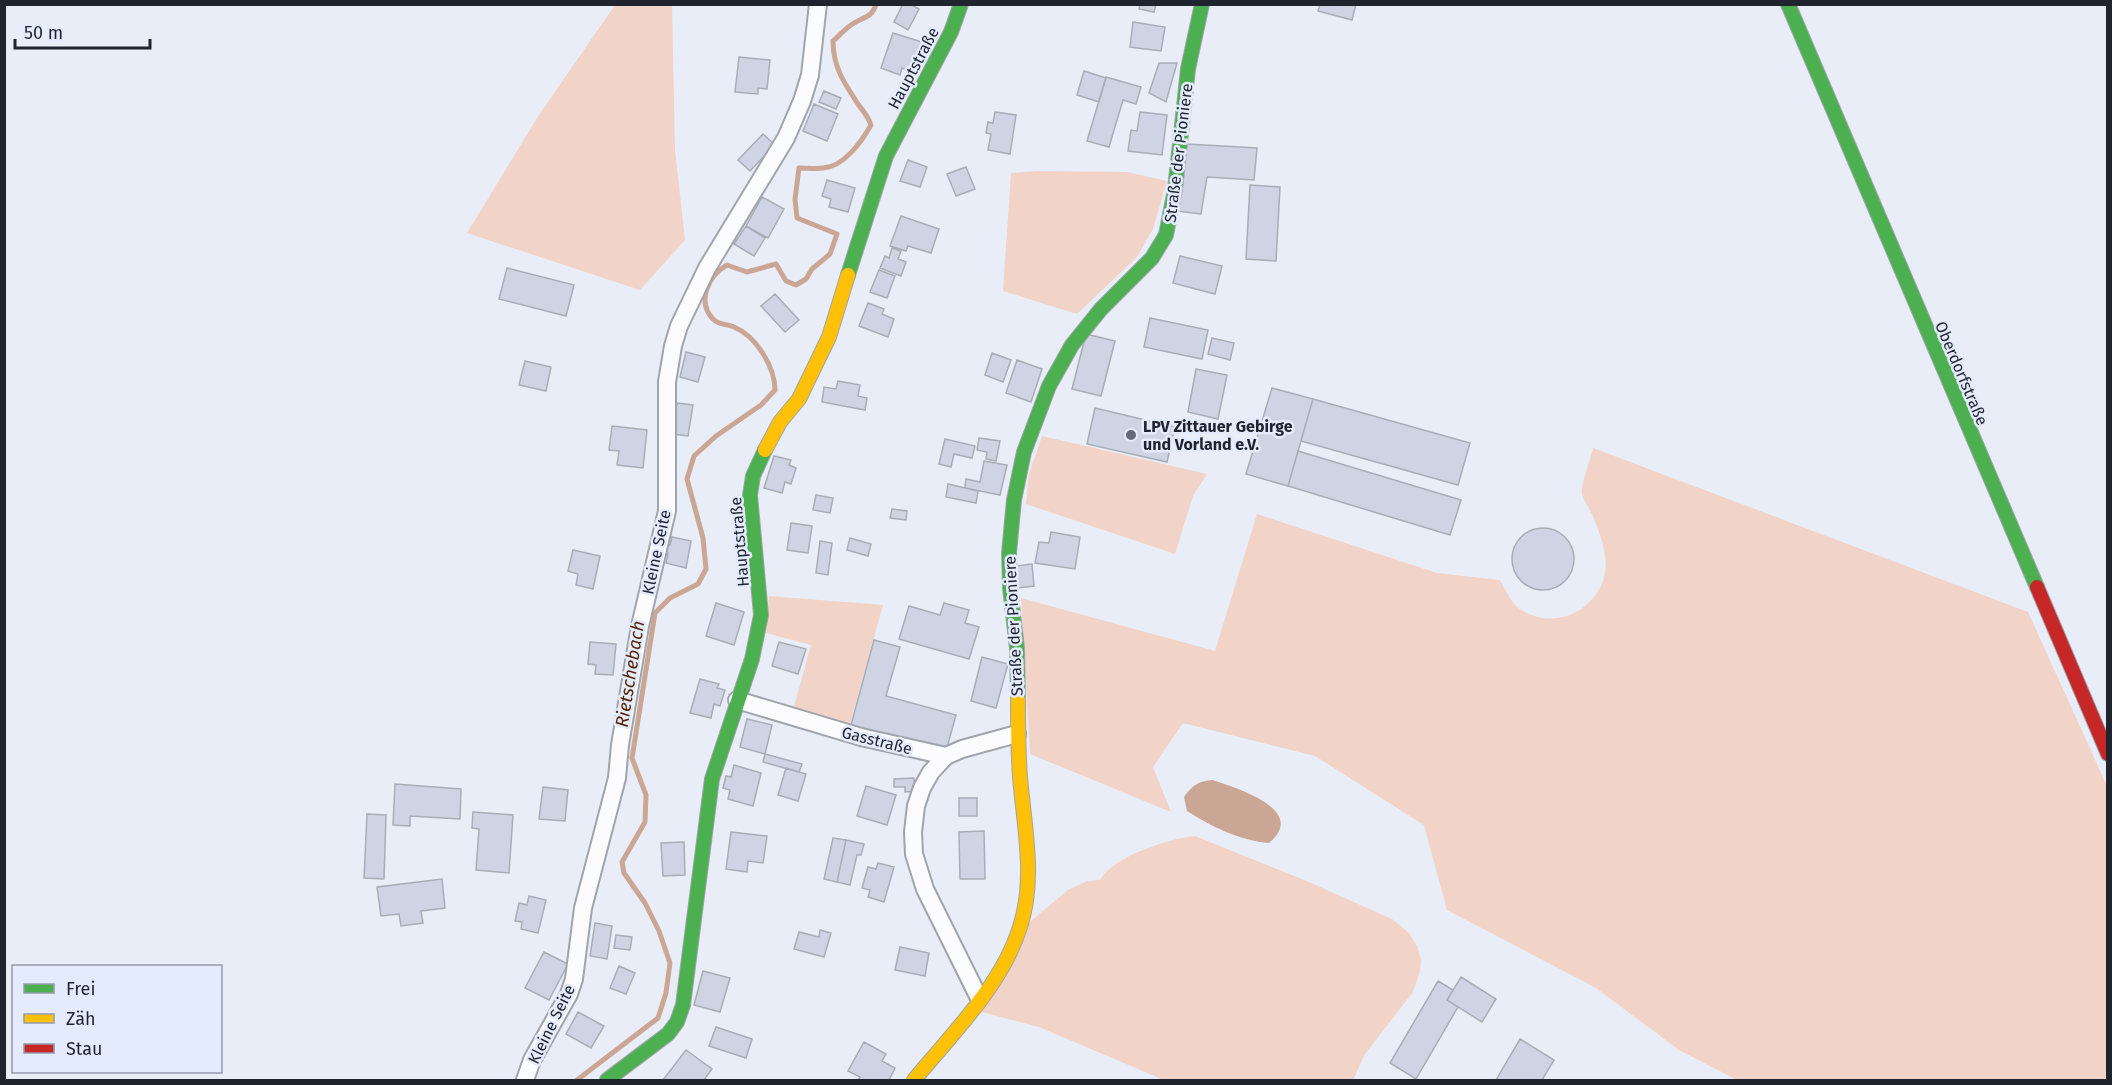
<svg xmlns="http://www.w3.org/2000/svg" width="2112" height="1085" viewBox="0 0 2112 1085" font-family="'Fira Sans',sans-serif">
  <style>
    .green { fill: #f2d3c7 }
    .water { fill: #cca694 }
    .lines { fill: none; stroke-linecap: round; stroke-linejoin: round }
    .stream { stroke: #cca694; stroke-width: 5 }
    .building { fill: #ced4e3; stroke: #a9adb6; stroke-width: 1.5 }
    .street-casing { stroke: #a0a4ad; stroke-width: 20 }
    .fast-casing { stroke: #a0a4ad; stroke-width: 16 }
    .slow-casing { stroke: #a0a4ad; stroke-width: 16 }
    .jam-casing { stroke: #a0a4ad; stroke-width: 16 }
    .street { stroke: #fcfcfe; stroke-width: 16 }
    .fast { stroke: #4caf50; stroke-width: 14 }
    .slow { stroke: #ffc107; stroke-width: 14 }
    .jam { stroke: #c62828; stroke-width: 14 }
    .poi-dot { fill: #666a75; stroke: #e3ebfd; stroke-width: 2 }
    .labels { text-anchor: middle; stroke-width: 5; stroke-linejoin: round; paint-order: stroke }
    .street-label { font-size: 16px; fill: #1f242f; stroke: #e3ebfd }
    .poi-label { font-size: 16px; font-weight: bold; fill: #1f242f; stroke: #e3ebfd; text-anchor: start }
    .water-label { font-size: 18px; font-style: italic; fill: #562300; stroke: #e3ebfd }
  </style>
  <rect width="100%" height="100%" fill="#e9edf7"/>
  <path class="green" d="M 615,5 L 672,5 L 675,150 L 685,240 L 640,290 L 467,233 L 539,115 Z
    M 1037,171 L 1127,172 L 1167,181 L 1153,229 L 1137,257 L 1077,314 L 1003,291 L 1011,173 Z
    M 1042,436 L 1207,474 L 1193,496 L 1175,554 L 1026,504 L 1029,474 Z
    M 1593,448 L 2028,612 L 2107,786 L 2107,1080 L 1737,1080 L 1679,1050 L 1596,988 L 1447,910 L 1424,825 L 1315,756 L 1183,723 L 1153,767 L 1171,812 L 1030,754 L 1021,598 L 1215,651 L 1257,514 L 1437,573 L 1500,580 C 1511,600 1514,611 1538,617 C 1554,621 1572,617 1585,606 C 1617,578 1606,548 1592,514 C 1589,508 1583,500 1582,493 C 1581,483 1591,459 1593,448 Z
    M 769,596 L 883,605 L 848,731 L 792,714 L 811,645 L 766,633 Z
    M 1195,836 L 1309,882 L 1392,919 L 1409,933 L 1417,946 L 1421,960 L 1420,971 L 1413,992 L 1365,1054 L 1353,1080 L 1164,1080 L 1039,1027 L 977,1011 L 1026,925 L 1068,890 L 1087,881 L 1100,880 C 1114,856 1168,839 1195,836 Z"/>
  <path class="water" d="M 1213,780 C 1236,788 1309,810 1269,843 C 1241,841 1210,826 1187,811 L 1184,797 C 1193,785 1198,781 1213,780 Z"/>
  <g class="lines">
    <path class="stream" d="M 577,1080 L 658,1018 L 666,993 L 670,963 L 659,931 L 645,903 L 624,873 L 622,862 L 645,822 L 646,795 L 632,758 L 655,613 L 670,598 L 698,584 L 706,569 L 703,538 L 687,479 L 694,456 L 716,436 L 761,405 L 775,390 C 775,367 756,336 734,327 C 726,323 720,326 713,319 C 696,301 709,275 727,265 L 747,272 L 776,264 L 786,281 L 796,285 L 806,279 L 812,269 L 830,254 L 837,234 L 797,218 L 795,199 L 799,168 C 807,168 815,169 823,168 C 844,167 862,141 871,125 C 868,116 863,111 858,104 C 844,83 833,67 833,41 C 839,36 845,29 851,25 C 861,17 872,19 876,4"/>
  </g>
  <path class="building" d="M 903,4 L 910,4 L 919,9 L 908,30 L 894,22 Z
    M 1140,4 L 1156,4 L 1154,12 L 1139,9 Z
    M 1320,4 L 1356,4 L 1352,20 L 1318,11 Z
    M 1133,22 L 1165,27 L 1161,51 L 1130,47 Z
    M 893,33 L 925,43 L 915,72 L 902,68 L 900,75 L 881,68 Z
    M 739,57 L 770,60 L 767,89 L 758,88 L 758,94 L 735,92 Z
    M 1159,63 L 1177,63 L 1166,102 L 1149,93 Z
    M 1084,71 L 1106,78 L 1099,102 L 1077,95 Z
    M 1106,77 L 1141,87 L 1136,104 L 1123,100 L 1109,147 L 1087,141 Z
    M 824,91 L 841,98 L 836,109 L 819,102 Z
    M 814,104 L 838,114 L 827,141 L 803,131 Z
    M 995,112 L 1016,115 L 1010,154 L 988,150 L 991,134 L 986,133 L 988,122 L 993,123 Z
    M 1140,112 L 1167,115 L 1162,155 L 1128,151 L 1131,130 L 1137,131 Z
    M 763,134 L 775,145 L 750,171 L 738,160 Z
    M 1187,144 L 1257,148 L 1254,180 L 1207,177 L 1201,214 L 1177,211 Z
    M 908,160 L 927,167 L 920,187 L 900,181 Z
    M 966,167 L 975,189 L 956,196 L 947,174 Z
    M 827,180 L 855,188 L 848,212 L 829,207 L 831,199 L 822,196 Z
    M 1250,185 L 1280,187 L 1276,261 L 1246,259 Z
    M 762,197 L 784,209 L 768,238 L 746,226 Z
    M 901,216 L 939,229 L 931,253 L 908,246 L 906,251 L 890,246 Z
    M 746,226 L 765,238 L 754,256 L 734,244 Z
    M 892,248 L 901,251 L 898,259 L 906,262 L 901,276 L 880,268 L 885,256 L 889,258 Z
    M 1180,256 L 1222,266 L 1215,294 L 1173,283 Z
    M 507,268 L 574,285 L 566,316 L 499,299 Z
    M 879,270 L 895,276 L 887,298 L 870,292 Z
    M 775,294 L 799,320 L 785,332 L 761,306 Z
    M 868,303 L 884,309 L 882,314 L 894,319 L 888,337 L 859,326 Z
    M 1150,318 L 1208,330 L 1202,359 L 1144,347 Z
    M 1086,334 L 1115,341 L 1101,396 L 1072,389 Z
    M 1212,338 L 1234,343 L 1230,360 L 1208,354 Z
    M 686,352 L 705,357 L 698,382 L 680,377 Z
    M 992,353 L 1011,360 L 1003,382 L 985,375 Z
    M 1017,360 L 1042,369 L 1031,402 L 1006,393 Z
    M 525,361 L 551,367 L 546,391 L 519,385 Z
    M 1196,369 L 1227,375 L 1218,419 L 1188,412 Z
    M 838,381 L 860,385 L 858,396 L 867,398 L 865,410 L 822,402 L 824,387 L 836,389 Z
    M 1272,388 L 1313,399 L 1288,486 L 1246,474 Z
    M 1313,399 L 1470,443 L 1458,485 L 1301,441 Z
    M 677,403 L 693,405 L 688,436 L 672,434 Z
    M 1095,408 L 1175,427 L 1167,462 L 1087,444 Z
    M 612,426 L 647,430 L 643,468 L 617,465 L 619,451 L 609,450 Z
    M 979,438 L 1000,441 L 996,461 L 986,459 L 987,452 L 977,450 Z
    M 945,439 L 975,446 L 972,458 L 954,454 L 951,467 L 939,464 Z
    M 1298,451 L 1461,500 L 1450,535 L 1288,486 Z
    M 774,456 L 791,460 L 789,465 L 796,468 L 791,484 L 785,482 L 782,493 L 764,488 Z
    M 984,461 L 1007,465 L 1000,495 L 965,488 L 966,479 L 980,482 Z
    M 948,484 L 978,491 L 976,503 L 946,497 Z
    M 816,495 L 833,498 L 830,513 L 813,510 Z
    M 892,509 L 907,511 L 906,520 L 890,518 Z
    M 791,523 L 812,526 L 808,553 L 787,550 Z
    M1512 559a31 31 0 1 1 62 0a31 31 0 1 1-62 0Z
    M 1051,532 L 1080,537 L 1075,569 L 1035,563 L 1039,542 L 1049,543 Z
    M 672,537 L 691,541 L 686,568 L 666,563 L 668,553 L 663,552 L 665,544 L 670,545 Z
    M 850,538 L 871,544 L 868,556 L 847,550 Z
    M 820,541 L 832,543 L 828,575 L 816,573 Z
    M 573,550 L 600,556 L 593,589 L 576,585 L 578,574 L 568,571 Z
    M 1032,564 L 1034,586 L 1018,588 L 1015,566 Z
    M 716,603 L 744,612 L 734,645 L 706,636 Z
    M 944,603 L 969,610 L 965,623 L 979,627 L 969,659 L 899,639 L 909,606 L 940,615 Z
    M 874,640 L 900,647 L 886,696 L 956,715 L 946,751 L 851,725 Z
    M 590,642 L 616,644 L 613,675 L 595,674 L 596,665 L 588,664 Z
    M 779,642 L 806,649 L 798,674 L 772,666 Z
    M 982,657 L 1008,664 L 996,708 L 971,701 Z
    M 700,679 L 719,684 L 717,688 L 725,690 L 720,706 L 714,704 L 711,718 L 690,713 Z
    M 747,719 L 772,725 L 765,754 L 740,747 Z
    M 765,754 L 802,764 L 799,772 L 763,762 Z
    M 734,765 L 761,773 L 753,806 L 728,799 L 730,790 L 723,788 L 726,776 L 731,777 Z
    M 786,768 L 806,774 L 798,801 L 778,795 Z
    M 914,778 L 915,791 L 905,792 L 905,787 L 894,787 L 894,779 Z
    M 395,784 L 461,789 L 460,819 L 410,816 L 410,826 L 393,825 Z
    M 866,786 L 896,795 L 887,825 L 857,816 Z
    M 543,787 L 568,790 L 565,821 L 539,819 Z
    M 959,798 L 977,798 L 977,816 L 959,816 Z
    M 473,812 L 513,815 L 509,873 L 476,870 L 479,829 L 472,828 Z
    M 367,814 L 386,815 L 384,879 L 364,878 Z
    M 984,831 L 985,879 L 960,879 L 959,832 Z
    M 731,832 L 767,836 L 763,863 L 748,861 L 747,872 L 726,869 Z
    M 833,838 L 846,840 L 837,882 L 824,879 Z
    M 846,840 L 864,844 L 861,855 L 857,855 L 850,885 L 837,882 Z
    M 684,842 L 685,875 L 663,876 L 661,843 Z
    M 878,863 L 894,867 L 884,902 L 868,897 L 870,890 L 862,888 L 868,867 L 876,869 Z
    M 442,879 L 445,908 L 421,911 L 423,923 L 401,926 L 399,914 L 381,916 L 377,887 Z
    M 529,896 L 546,900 L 538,933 L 521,929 L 522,922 L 515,921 L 519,903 L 527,905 Z
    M 595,923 L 612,926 L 607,959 L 590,956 Z
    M 820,930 L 831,933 L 824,957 L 794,949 L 799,932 L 819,937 Z
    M 616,935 L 632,937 L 630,950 L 614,948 Z
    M 900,947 L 929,953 L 925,976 L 895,970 Z
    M 544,952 L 568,964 L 549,1000 L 525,988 Z
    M 619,966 L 635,973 L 626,994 L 610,988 Z
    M 703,971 L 730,978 L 720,1012 L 694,1005 Z
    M 1461,977 L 1496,999 L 1482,1022 L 1447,1000 Z
    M 1438,981 L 1453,990 L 1447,1000 L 1458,1007 L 1416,1079 L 1390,1063 Z
    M 578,1012 L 604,1026 L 591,1048 L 566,1034 Z
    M 716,1027 L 752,1039 L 746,1058 L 709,1046 Z
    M 1520,1039 L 1554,1060 L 1542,1080 L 1496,1080 Z
    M 864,1042 L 886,1054 L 882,1061 L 895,1068 L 889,1080 L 858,1080 L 860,1077 L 848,1071 Z
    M 686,1050 L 712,1069 L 704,1080 L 663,1080 Z"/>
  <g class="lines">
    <g class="street-casing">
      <path id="street" d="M 737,700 L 861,737 L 946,756 L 962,749 L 1017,734
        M 946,756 L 931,772 L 922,788 L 916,806 L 913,832 L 914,854 L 925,889 L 979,998
        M 525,1080 L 532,1060 L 569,994 L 574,979 L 583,908 L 617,778 L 620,745 L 640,626 L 667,511 L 667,382 L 673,346 L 679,326 L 707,268 L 786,138 L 802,101 L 810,75 L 818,4"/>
    </g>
    <g class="fast-casing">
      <path id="fast" d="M 1788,4 L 2037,587
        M 848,275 L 886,156 L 951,32 L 961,4
        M 1018,699 L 1017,648 L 1010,588 L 1009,553 L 1014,500 L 1024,452 L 1049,386 L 1072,345 L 1101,309 L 1152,258 L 1166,235 L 1175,189 L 1188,69 L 1202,4
        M 607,1080 L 668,1034 L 677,1022 L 683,1005 L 712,779 L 752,659 L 761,615 L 750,495 L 753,476 L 765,450"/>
    </g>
    <g class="slow-casing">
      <path id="slow" d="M 765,450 L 780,422 L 799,399 L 829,337 L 848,275
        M 914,1080 C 952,1034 1002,985 1020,927 C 1036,878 1024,826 1020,777 C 1018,751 1018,725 1018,699"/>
    </g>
    <g class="jam-casing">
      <path id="jam" d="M 2037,587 L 2108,754"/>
    </g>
    <use href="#street" class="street"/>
    <use href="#fast" class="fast"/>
    <use href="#slow" class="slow"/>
    <use href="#jam" class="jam"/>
  </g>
  <circle class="poi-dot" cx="1131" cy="435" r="6"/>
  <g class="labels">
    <g class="street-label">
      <text transform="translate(913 68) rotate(-62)" y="6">Hauptstraße</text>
      <text transform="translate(1178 153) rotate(-83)" y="6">Straße der Pioniere</text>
      <text transform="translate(1962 373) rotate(67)" y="6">Oberdorfstraße</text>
      <text transform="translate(739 542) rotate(-95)" y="6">Hauptstraße</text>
      <text transform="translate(656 552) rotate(-78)" y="6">Kleine Seite</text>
      <text transform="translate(1013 626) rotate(-93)" y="6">Straße der Pioniere</text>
      <text transform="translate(877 740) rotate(14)" y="6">Gasstraße</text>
      <text transform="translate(551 1024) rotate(-64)" y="6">Kleine Seite</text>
    </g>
    <g class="poi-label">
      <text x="1143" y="432">LPV Zittauer Gebirge<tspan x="1143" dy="18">und Vorland e.V.</tspan></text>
    </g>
    <g class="water-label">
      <text transform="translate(630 674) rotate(-81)" y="6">Rietschebach</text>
    </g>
  </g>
  <rect width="2112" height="1085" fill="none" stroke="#1f242f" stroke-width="12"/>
  <rect x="12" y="965" width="210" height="108" fill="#e3ebfd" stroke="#959bab" stroke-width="1.5"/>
  <rect x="24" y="984" width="30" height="9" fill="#4caf50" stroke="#959bab" stroke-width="1.5"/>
  <text x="66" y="995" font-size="18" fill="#1f242f">Frei</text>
  <rect x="24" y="1014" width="30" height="9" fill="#ffc107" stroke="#959bab" stroke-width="1.5"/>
  <text x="66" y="1025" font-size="18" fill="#1f242f">Zäh</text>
  <rect x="24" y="1044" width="30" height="9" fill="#c62828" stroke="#959bab" stroke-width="1.5"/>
  <text x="66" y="1055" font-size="18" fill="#1f242f">Stau</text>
  <path d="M15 39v9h135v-9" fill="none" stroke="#1f242f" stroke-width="3"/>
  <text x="24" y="39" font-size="18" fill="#1f242f" stroke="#e3ebfd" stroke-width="4.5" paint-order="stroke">50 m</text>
</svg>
